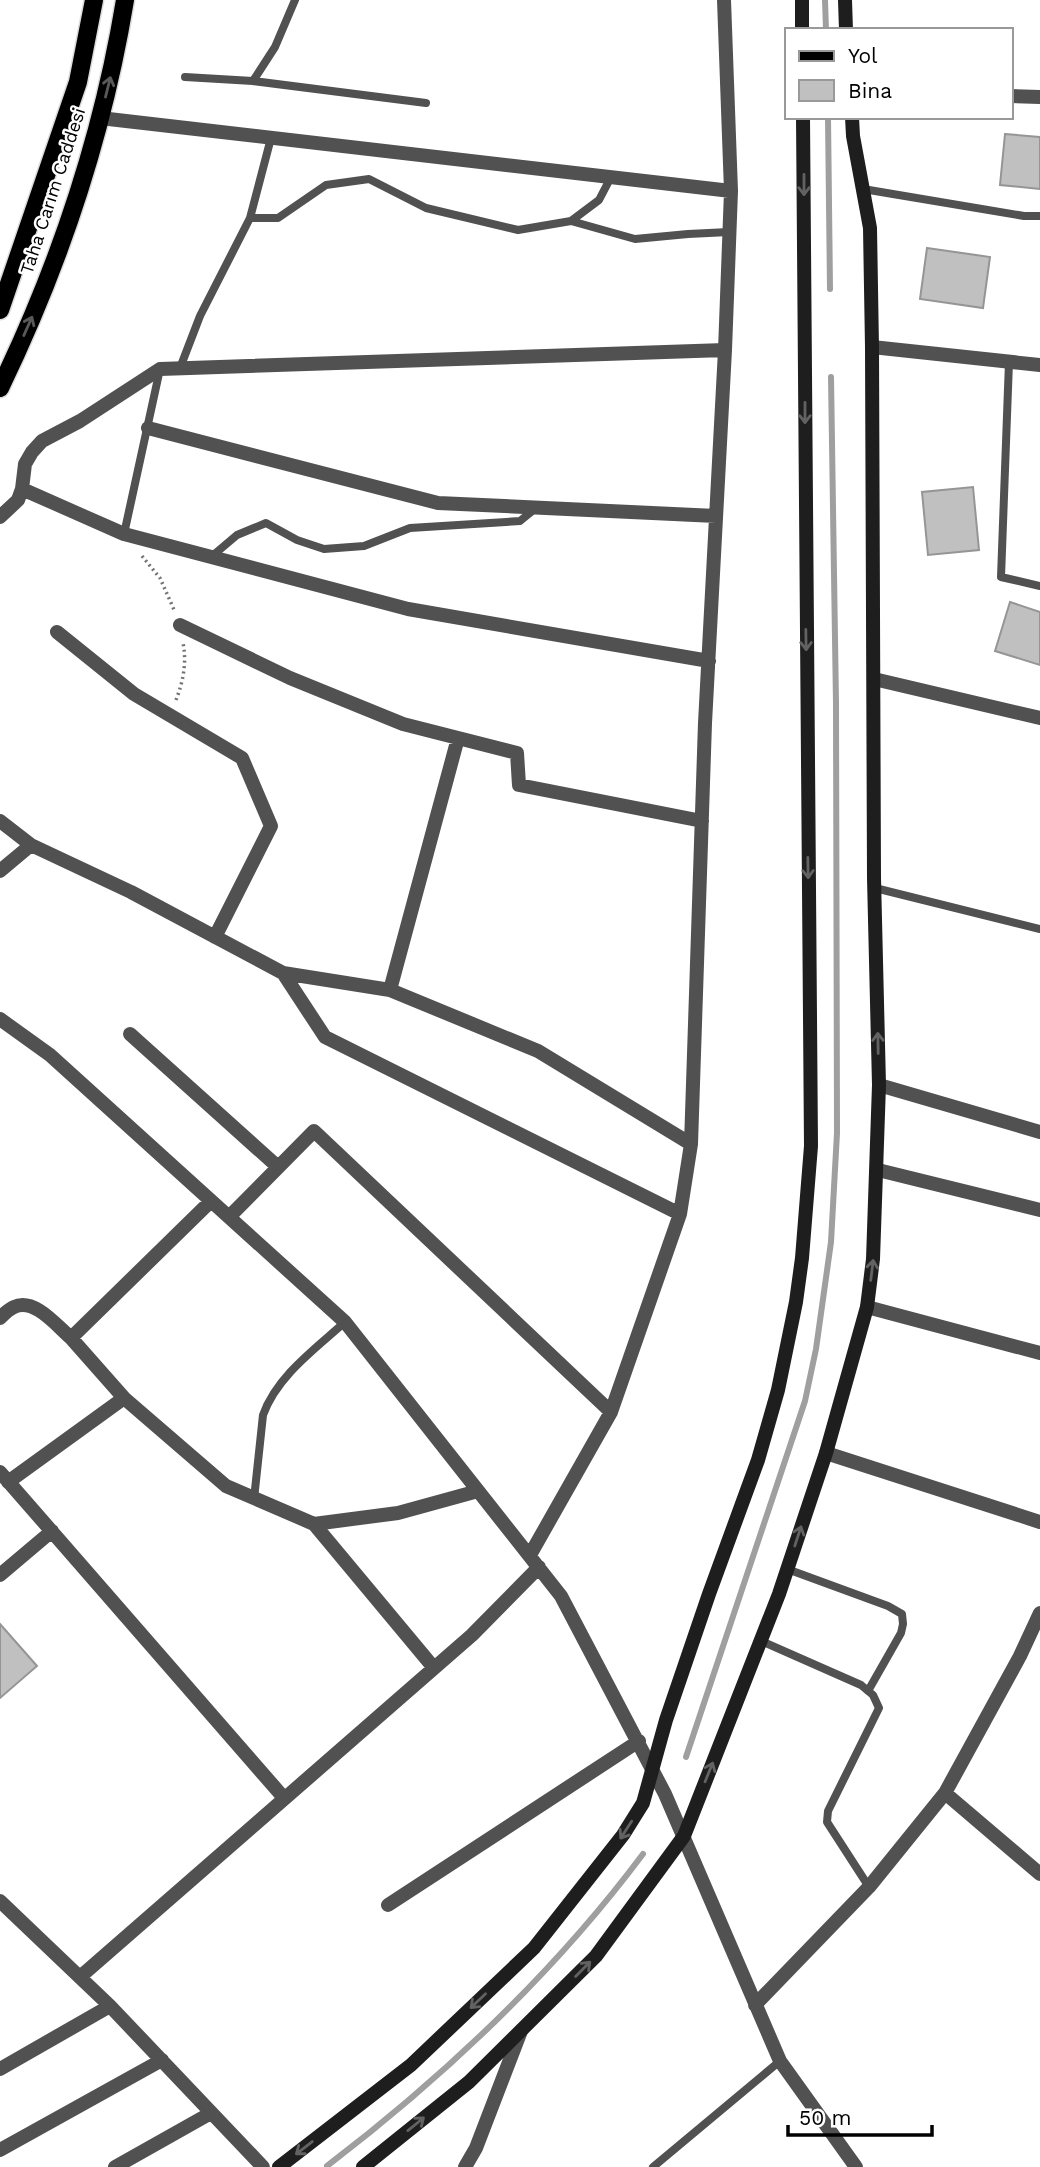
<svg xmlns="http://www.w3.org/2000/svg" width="1040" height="2167" viewBox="0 0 1040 2167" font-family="'Work Sans',sans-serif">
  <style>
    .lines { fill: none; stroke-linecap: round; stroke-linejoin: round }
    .stream { stroke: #9f9f9f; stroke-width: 6 }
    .building { fill: #c0c0c0; stroke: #959595; stroke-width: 2 }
    .primary-casing { stroke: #dbdbdb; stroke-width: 21 }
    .path { stroke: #737373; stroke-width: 3.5; stroke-dasharray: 2 3.5; stroke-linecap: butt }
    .service { stroke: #515151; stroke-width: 8 }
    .minor { stroke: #515151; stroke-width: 14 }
    .secondary { stroke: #1e1e1e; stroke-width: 14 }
    .primary { stroke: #000; stroke-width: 18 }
    .oneway { stroke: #595959 }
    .oneway2 { stroke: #626262 }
    .labels { text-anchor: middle; stroke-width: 5; stroke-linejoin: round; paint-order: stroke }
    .street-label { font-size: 18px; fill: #000; stroke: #fff }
  </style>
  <rect width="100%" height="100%" fill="#fff"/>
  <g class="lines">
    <path class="stream" d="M 825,0 L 826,30
      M 828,117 L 830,289
      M 686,1757 L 805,1401 L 816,1349 L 831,1242 L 837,1133 L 836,704 L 831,377
      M 327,2166 C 446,2075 554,1973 643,1854"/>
  </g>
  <path class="building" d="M 1005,134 L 1040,137 L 1040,189 L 1000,185 Z
    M 927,248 L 990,257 L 983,308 L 920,299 Z
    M 973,487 L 979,550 L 928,555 L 922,492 Z
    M 1010,602 L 1040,612 L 1040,665 L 995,651 Z
    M 0,1624 L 37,1666 L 0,1698 Z"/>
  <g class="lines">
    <g class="primary-casing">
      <path id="primary" d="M 0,310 L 78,82 L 94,0
        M 0,388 C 59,266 103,134 125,0"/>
    </g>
    <path class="path" d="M 142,556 L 160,578 L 175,612
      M 176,700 C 183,682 187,663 183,643"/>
    <path class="service" d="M 185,77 L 253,81 L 426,103
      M 253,81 L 275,47 L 295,0
      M 863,189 L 1024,216 L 1040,216
      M 250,218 L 278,218 L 326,185 L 369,179 L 426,208 L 518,230 L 571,221 L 599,200 L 611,177
      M 571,221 L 635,239 L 688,234 L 729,232
      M 1009,362 L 1001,577 L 1040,586
      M 180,368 L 200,316 L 250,218 L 271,138
      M 124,534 L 160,369
      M 211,557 L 237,535 L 266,523 L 297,540 L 324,549 L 364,546 L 410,528 L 520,521 L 536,508
      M 875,888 L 1040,929
      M 254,1499 L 263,1415 C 277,1376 315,1349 345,1322
      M 787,1569 L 888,1606 L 902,1614 L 903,1624 L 901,1633 L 868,1691
      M 761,1641 L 861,1685 L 873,1695 L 879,1708 L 828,1811 L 827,1822 L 869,1887
      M 653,2167 L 780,2061"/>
    <path class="minor" d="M 1010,96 L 1040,97
      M 100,118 L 731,191
      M 872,347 L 1040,365
      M 148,428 L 438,503 L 716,516
      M 22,489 L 124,534 L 408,609 L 709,661
      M 0,517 L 18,500 L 22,489 L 25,464 L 32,452 L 42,441 L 80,421 L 160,369 L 725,350
      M 180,625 L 290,678 L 403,724 L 517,753 L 519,785 L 702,821
      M 57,632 L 134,694 L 242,758 L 271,826 L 215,937
      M 874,679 L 1040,718
      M 0,821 L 31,845 L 131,892 L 283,973 L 390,990 L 538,1051 L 691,1144
      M 0,871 L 31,845
      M 283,973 L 325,1037 L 680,1214
      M 390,990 L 458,738
      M 0,1019 L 50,1055 L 345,1322 L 561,1596 L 665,1794 L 780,2061 L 856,2167
      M 130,1034 L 278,1167
      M 879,1085 L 1040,1132
      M 878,1170 L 1040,1210
      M 229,1217 L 314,1131 L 611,1412
      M 867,1307 L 1040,1353
      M 0,1318 C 4,1314 9,1309 14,1307 C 34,1297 57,1326 71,1338
      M 124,1398 L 71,1338 L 211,1201
      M 826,1453 L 1040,1522
      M 0,1472 L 284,1798
      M 8,1482 L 124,1398 L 226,1486 L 314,1524 L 434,1668
      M 314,1524 L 398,1513 L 478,1491
      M 530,1555 L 611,1412 L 680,1214 L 691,1144 L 705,723 L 725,350 L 731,191 L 724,0
      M 0,1575 L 52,1531
      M 945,1793 L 1040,1874
      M 0,1901 L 110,2006 L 263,2167
      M 388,1905 L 639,1741
      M 80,1977 L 472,1635 L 539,1567
      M 755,2005 L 869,1887 L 945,1793 L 1020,1656 L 1040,1613
      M 0,2069 L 110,2006
      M 0,2150 L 162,2060
      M 115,2167 L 211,2113
      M 465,2167 L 476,2148 L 521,2031"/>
    <path class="secondary" d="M 802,0 L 802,30
      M 845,0 L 846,30
      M 279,2167 L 411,2065 L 534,1948 L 623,1835 L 643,1803 L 666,1720 L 709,1594 L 758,1460 L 778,1390 L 796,1302 L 802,1258 L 811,1146 L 803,117
      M 363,2167 L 469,2082 L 596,1956 L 684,1836 L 779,1594 L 826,1453 L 867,1307 L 873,1259 L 879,1085 L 874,878 L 872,347 L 870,228 L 853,136 L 852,117"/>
    <use href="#primary" class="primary"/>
  </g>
  <defs><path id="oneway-shaft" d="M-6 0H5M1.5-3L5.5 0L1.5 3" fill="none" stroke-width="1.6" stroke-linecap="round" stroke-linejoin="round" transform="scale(1.75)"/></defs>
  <g class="oneway">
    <use href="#oneway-shaft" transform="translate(108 87) rotate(-76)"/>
    <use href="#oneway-shaft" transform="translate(28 326) rotate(-66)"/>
  </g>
  <g class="oneway2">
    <use href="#oneway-shaft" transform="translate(804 185) rotate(90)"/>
    <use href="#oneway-shaft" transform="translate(805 413) rotate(90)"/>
    <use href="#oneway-shaft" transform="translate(806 640) rotate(89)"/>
    <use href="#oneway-shaft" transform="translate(808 868) rotate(89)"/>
    <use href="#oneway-shaft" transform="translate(878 1043) rotate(-91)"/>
    <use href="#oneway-shaft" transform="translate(872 1270) rotate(-83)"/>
    <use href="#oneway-shaft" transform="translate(798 1536) rotate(-72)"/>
    <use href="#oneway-shaft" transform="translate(709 1772) rotate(-68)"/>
    <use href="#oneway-shaft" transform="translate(626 1830) rotate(123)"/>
    <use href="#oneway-shaft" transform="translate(583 1969) rotate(-45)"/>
    <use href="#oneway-shaft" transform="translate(478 2001) rotate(136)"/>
    <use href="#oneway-shaft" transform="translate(416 2124) rotate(-39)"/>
    <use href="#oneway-shaft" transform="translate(304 2148) rotate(142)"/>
  </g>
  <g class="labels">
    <g class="street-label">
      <text transform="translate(53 191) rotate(-72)" y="6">Taha Carım Caddesi</text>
    </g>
  </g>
  <rect x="785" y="28" width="228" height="91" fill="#ffffff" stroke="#999999" stroke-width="2"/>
  <rect x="799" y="51" width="35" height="10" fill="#000000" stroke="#999999" stroke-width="2"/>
  <text x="848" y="63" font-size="21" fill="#000000">Yol</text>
  <rect x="799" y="80" width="35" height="21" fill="#c0c0c0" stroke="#999999" stroke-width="2"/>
  <text x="848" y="98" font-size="21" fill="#000000">Bina</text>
  <path d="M788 2125v10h144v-10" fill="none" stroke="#000000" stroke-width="3.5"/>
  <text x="799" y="2125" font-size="21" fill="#000000" stroke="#ffffff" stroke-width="5" paint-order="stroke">50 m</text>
</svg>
